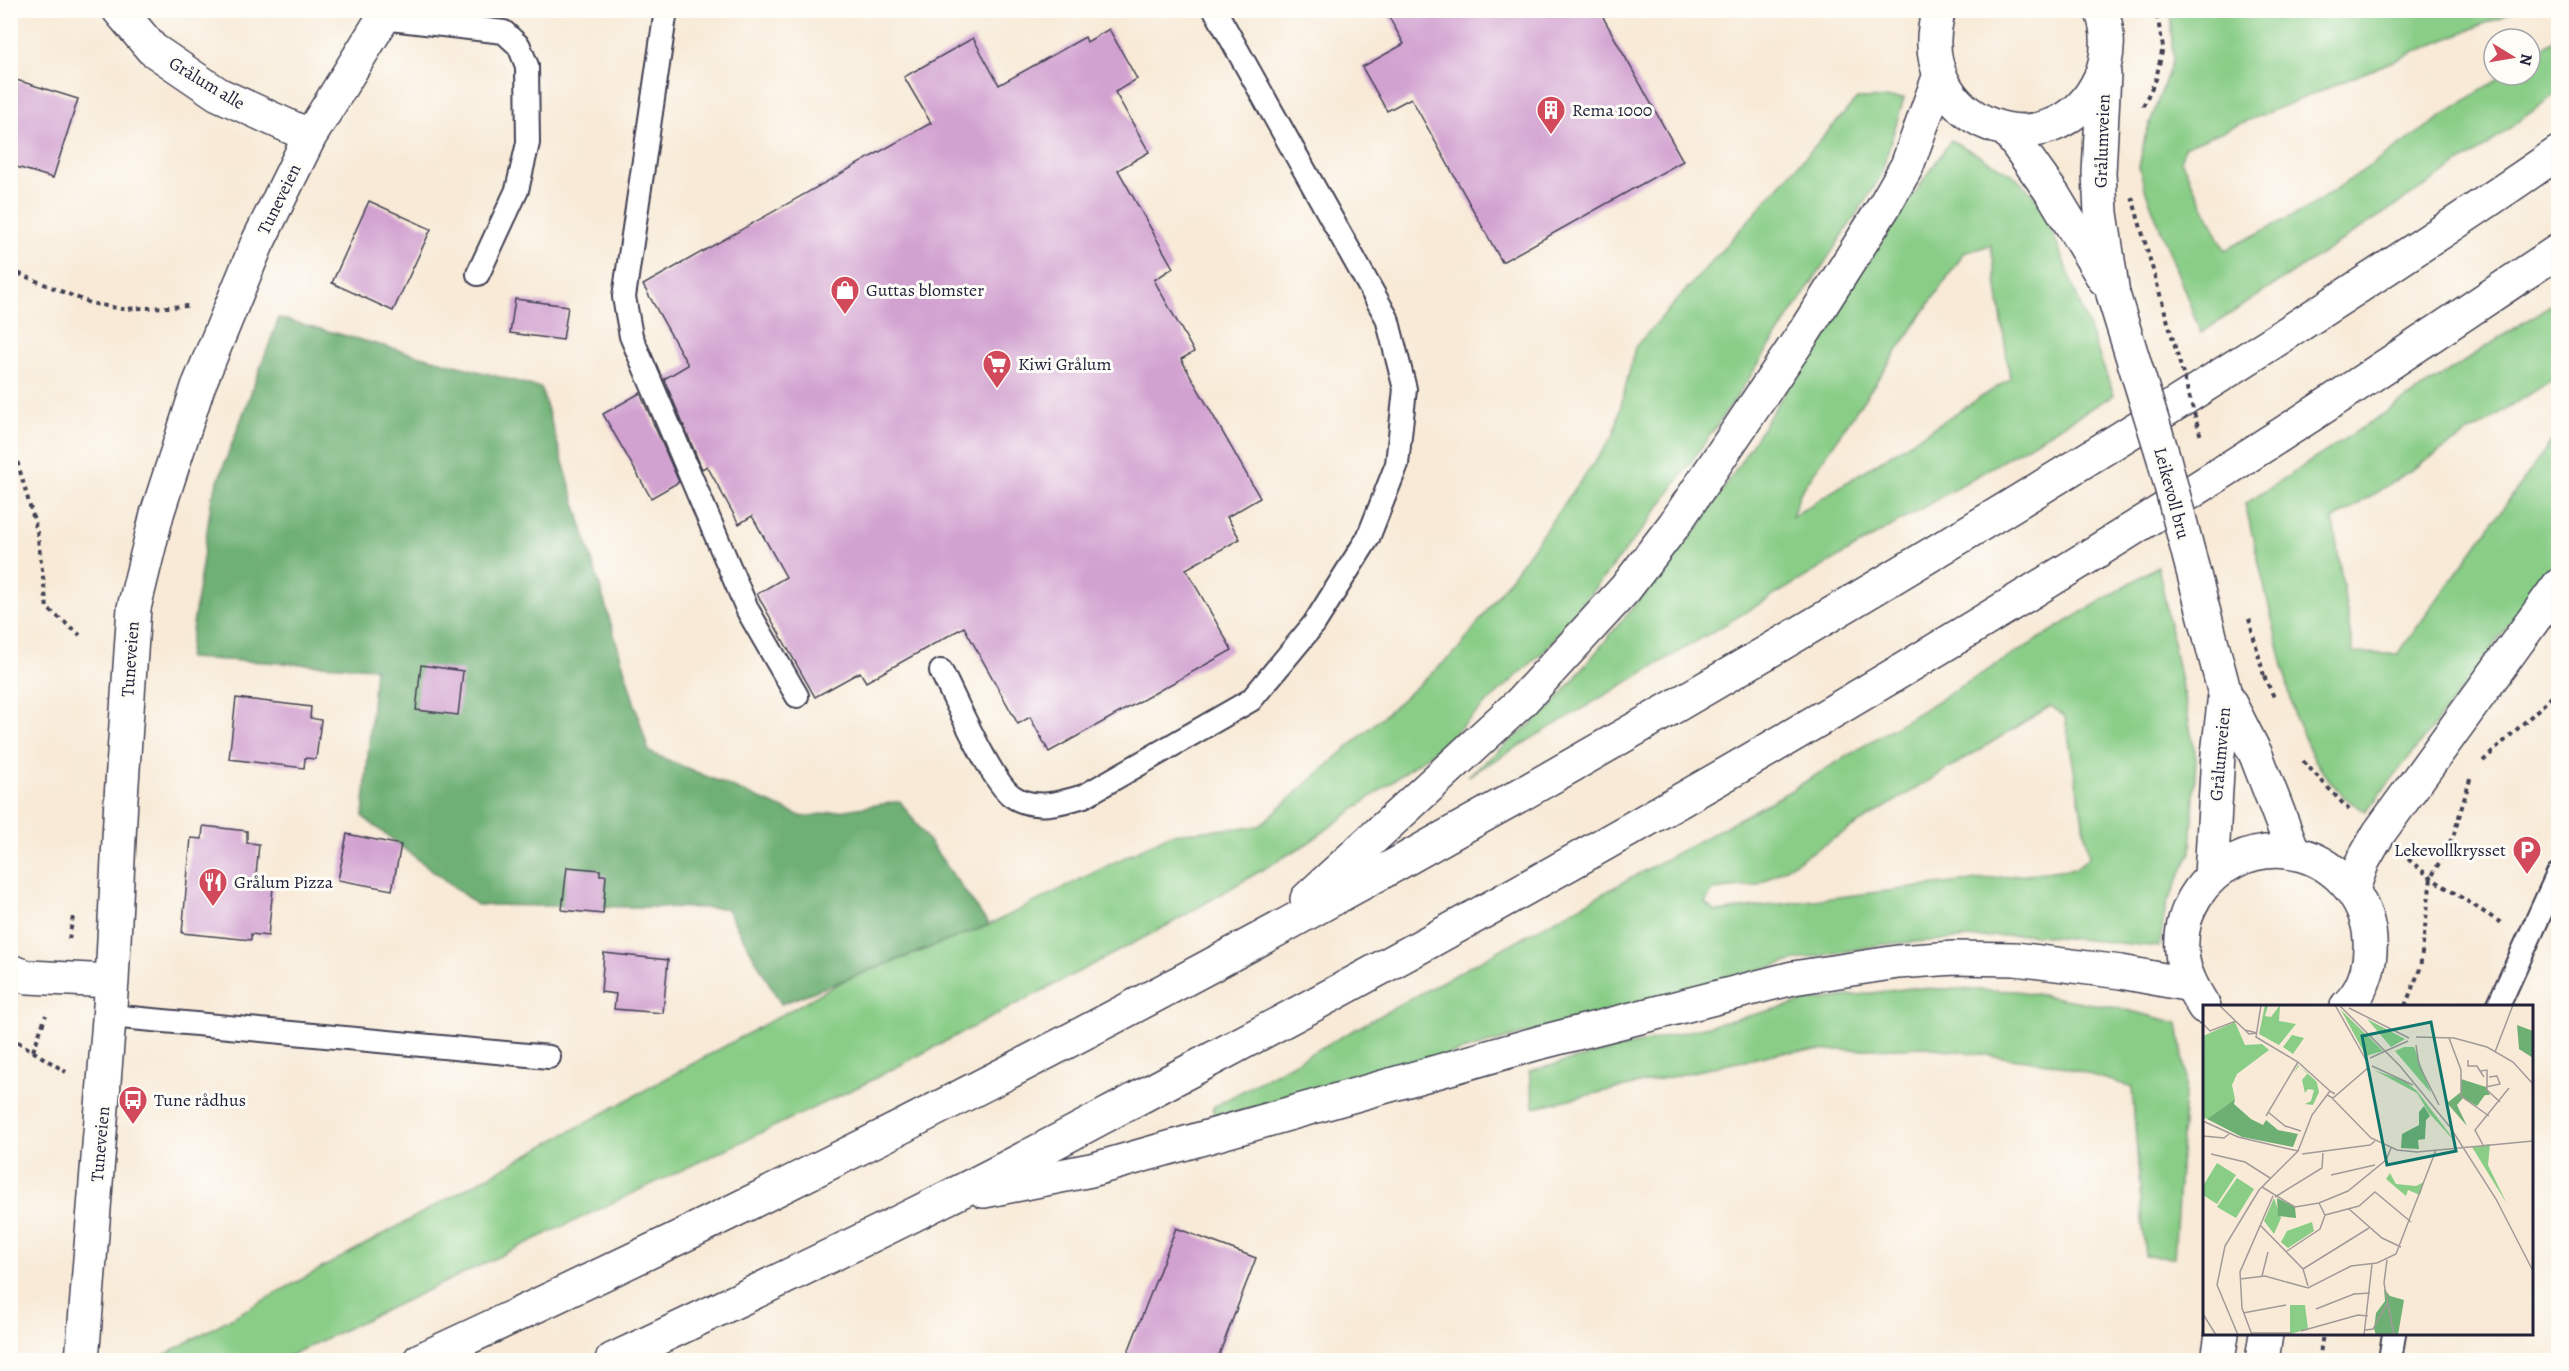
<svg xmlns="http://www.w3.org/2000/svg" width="2569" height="1371" viewBox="0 0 2569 1371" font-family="Alegreya,serif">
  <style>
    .green { fill: #89cd87; stroke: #567861; stroke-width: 1.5; fill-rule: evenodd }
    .forest { fill: #6eb074; stroke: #486958; stroke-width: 1.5 }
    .building { fill: #d1a1d0 }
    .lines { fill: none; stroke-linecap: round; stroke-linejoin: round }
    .lane-casing { stroke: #424052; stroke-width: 26 }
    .street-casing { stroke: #424052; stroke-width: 36 }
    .primary-casing { stroke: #424052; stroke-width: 36 }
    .highway-casing { stroke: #424052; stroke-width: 36 }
    .path { stroke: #424052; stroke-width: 4; stroke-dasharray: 4.5 4.5; stroke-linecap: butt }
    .lane { stroke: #fff; stroke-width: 22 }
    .street { stroke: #fff; stroke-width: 33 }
    .primary { stroke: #fff; stroke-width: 33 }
    .highway { stroke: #fff; stroke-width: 33 }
    .primary-bridge-casing { stroke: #424052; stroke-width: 36; stroke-linecap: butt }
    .path-bridge { stroke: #424052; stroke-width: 4; stroke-dasharray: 4.5 4.5; stroke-linecap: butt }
    .primary-bridge { stroke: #fff; stroke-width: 33 }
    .labels { text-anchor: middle; stroke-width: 6; stroke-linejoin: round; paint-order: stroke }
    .street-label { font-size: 18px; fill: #22223b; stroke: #fdfcf7 }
    .poi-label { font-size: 18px; fill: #22223b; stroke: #fdfcf7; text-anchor: start }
    .inset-road { fill: none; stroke: #a29a99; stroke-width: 1.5 }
    .view { fill: #0f766e; fill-opacity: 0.15; stroke: #0f766e; stroke-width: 3 }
    .inset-edge { fill: none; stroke: #22223b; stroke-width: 3 }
  </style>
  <rect width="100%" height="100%" fill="#fdfcf7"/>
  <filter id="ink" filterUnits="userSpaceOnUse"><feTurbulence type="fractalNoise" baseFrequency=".0167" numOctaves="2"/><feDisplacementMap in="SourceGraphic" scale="12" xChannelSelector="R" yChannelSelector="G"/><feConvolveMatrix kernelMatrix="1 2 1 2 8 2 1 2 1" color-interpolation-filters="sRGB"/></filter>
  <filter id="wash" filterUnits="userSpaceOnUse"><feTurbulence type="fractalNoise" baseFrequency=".008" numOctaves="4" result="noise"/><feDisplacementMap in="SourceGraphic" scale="24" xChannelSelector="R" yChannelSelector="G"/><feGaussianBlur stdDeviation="1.35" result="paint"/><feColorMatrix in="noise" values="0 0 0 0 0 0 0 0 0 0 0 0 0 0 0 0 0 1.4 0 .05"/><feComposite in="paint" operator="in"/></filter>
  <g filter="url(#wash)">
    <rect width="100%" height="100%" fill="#f8ead7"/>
    <path class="green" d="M 2170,11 L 2515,11 L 2184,147 L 2181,160 L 2225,250 L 2308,208 L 2503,75 L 2530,75 L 2530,57 L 2558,37 L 2558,92 L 2479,151 L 2201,333 L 2146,192 L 2139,167 L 2145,137 L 2173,59 Z
      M 1904,98 L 1880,178 L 1736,398 L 1650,520 L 1544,651 L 1438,748 L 1308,843 L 1168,925 L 864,1084 L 280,1360 L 155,1360 L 843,981 L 989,925 L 1171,834 L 1259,826 L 1459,649 L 1614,435 L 1635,347 L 1857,99 Z
      M 1951,140 L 2012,174 L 2046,207 L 2050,225 L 2114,395 L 1468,776 L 1551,707 L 1702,523 L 1859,275 ZM 1991,245 L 2010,379 L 1792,517 L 1800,493 L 1964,253 Z
      M 2558,300 L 2558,376 L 2333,520 L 2353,653 L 2398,654 L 2558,432 L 2558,557 L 2468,682 L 2366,812 L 2344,797 L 2324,774 L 2312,755 L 2295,717 L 2245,504 Z
      M 2158,566 L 2196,758 L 2191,852 L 2166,906 L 2159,947 L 2027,934 L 1885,944 L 1792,961 L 1216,1118 L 1213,1107 L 1790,791 ZM 2051,706 L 2065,717 L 2089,857 L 2076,868 L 1715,912 L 1705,903 L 1713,890 L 1758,885 Z
      M 1911,988 L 2017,991 L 2123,1009 L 2178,1023 L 2186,1077 L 2174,1258 L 2145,1256 L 2132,1087 L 2056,1064 L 1926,1047 L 1783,1052 L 1534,1107 L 1529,1071 L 1804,1002 Z"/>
    <path class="forest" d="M 279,318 L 541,388 L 649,752 L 803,817 L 900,801 L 989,925 L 781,1004 L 726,908 L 477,905 L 363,817 L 375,668 L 188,658 L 212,497 Z"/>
    <g id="blocks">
      <path class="building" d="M 1385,10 L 1599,10 L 1683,161 L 1502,262 L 1411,98 L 1387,111 L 1362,67 L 1404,44 Z
        M 1109,29 L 1137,79 L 1115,92 L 1149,152 L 1118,170 L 1173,268 L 1154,280 L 1194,352 L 1181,359 L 1260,498 L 1227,517 L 1240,539 L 1186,569 L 1232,650 L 1049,752 L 1030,717 L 1018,724 L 964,627 L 866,682 L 860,672 L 815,697 L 757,594 L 786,577 L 752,516 L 739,524 L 707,466 L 702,469 L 664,379 L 688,365 L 643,285 L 931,123 L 904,77 L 973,38 L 999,85 L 1085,37 L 1087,42 Z
        M 10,78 L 78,99 L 53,178 L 10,165 Z
        M 369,201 L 431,229 L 393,311 L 332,283 Z
        M 515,299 L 568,306 L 563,340 L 510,333 Z
        M 640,393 L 679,482 L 651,498 L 603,414 Z
        M 421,665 L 463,671 L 458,715 L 416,710 Z
        M 236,698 L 311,707 L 310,718 L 321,720 L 316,759 L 305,758 L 304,768 L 229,759 Z
        M 203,826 L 247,831 L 247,843 L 259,844 L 255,886 L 273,888 L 268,936 L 251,934 L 251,940 L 182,933 L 191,838 L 202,839 Z
        M 347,834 L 401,845 L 392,890 L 338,880 Z
        M 567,867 L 600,870 L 600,875 L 606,875 L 603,914 L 562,910 Z
        M 604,953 L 668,960 L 663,1013 L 614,1009 L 616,994 L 601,992 Z
        M 1176,1228 L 1256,1258 L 1217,1360 L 1125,1360 Z"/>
    </g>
  </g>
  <g filter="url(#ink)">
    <use href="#blocks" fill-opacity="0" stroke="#424052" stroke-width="1.5"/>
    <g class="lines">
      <g class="lane-casing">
        <path id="lane" d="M 666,10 L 624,297 L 631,336 L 748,611 L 797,696
          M 382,18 L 504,32 L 519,46 L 527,66 L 528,143 L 517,190 L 478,274
          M 941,671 C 955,698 990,780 1012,796 C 1034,811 1061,803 1084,796 L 1251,700 L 1314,624 L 1368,538 L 1397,464 L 1405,389 L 1387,318 L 1215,10
          M 2498,1006 L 2558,874
          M 110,1016 L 549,1057
          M 2390,1360 L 2394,1334"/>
      </g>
      <g class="street-casing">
        <path id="street" d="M 119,10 L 152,49 L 218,94 L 310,136
          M 10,971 L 28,977 L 112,981
          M 82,1360 L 112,981 L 121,798 L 134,608 L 157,514 L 198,387 L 257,244 L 310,136 L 388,10"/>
      </g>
      <g class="primary-casing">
        <path id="primary" d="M 1939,10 C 1905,123 2054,179 2100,78 C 2109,57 2110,31 2101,10
          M 2104,74 L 2099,173 L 2101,213 L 2113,294
          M 2007,130 L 2054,196 L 2104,279
          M 2225,694 L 2256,755 L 2293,851
          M 2211,876 L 2218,754 L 2225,694
          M 2204,1007 C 2194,991 2183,972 2182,952 C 2176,868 2277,819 2339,876 C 2355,891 2365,908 2369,930 C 2373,957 2367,987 2347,1006
          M 2218,1360 L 2222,1334
          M 2262,1360 L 2266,1334"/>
      </g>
      <g class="highway-casing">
        <path id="highway" d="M 2353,889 L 2363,861 L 2379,833 L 2558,586
          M 1307,899 L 1520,703 L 1625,589 L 1674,525 L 1805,331 L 1883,208 L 1907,166 L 1939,77
          M 984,1191 L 1091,1170 L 1538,1043 L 1793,978 L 1898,962 L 1954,958 L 2015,959 L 2121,972 L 2191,985
          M 420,1360 C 880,1148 1328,911 1764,654 C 2034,495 2301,330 2558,153
          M 612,1360 C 724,1307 836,1254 947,1198 C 1024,1160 1100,1118 1176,1078 C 1558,877 1933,660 2296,425 C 2384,368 2471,309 2558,251"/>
      </g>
      <path class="path" d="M 2143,106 L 2156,79 L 2163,47 L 2156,10
        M 10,270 L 90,303 L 122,309 L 190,306
        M 10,436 L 37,531 L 47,608 L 80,635
        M 2264,676 L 2274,697
        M 2303,761 L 2349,810
        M 2483,761 L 2558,691
        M 2408,859 L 2431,878 L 2501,923
        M 69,939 L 73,917
        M 2405,1006 L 2420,969 L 2431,878 L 2454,834 L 2471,776
        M 10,1037 L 66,1072
        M 33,1051 L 46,1015
        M 2319,1360 L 2323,1334"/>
      <use href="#lane" class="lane"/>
      <use href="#street" class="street"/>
      <use href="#primary" class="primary"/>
      <use href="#highway" class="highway"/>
      <g class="primary-bridge-casing">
        <path id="primary-bridge" d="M 2113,294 L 2164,459 L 2225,694"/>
      </g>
      <path class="path-bridge" d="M 2132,197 L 2201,437
        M 2249,619 L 2264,676"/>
      <use href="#primary-bridge" class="primary-bridge"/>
    </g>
  </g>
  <defs>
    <g id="building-pin" transform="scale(1.5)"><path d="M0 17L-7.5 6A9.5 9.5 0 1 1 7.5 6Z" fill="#d1495b" stroke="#fdfcf7"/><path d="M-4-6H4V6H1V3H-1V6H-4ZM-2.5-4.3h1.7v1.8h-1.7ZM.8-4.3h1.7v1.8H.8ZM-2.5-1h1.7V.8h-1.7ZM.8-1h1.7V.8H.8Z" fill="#fff"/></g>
    <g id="shop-pin" transform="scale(1.5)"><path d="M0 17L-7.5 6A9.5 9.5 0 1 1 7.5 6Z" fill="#d1495b" stroke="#fdfcf7"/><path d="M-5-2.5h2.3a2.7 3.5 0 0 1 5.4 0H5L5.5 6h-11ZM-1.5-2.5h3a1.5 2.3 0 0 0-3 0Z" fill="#fff"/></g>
    <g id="supermarket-pin" transform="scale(1.5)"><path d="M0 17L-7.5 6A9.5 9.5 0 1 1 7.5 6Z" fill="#d1495b" stroke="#fdfcf7"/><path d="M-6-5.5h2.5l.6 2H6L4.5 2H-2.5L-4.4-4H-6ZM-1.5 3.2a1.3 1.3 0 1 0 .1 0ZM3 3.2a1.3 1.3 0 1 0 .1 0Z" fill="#fff"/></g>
    <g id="parking-pin" transform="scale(1.5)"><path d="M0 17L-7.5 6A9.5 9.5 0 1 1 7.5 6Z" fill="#d1495b" stroke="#fdfcf7"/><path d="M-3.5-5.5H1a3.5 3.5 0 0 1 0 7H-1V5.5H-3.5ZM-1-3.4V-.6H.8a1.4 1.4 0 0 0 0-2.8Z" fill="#fff"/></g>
    <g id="restaurant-pin" transform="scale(1.5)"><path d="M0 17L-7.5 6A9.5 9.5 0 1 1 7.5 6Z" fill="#d1495b" stroke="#fdfcf7"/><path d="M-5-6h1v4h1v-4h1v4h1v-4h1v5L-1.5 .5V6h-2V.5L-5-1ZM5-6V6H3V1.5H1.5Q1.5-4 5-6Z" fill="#fff"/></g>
    <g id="bus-pin" transform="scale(1.5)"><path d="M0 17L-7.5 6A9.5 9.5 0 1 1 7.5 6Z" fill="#d1495b" stroke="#fdfcf7"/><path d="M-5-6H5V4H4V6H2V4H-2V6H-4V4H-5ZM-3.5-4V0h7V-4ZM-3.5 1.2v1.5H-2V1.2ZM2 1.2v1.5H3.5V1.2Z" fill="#fff"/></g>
  </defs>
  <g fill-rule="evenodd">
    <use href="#building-pin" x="1551" y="110"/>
    <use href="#shop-pin" x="845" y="290"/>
    <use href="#supermarket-pin" x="997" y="364"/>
    <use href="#parking-pin" x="2527" y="850"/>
    <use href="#restaurant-pin" x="213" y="882"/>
    <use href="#bus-pin" x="133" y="1100"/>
  </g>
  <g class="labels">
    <g class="street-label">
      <text transform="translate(207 83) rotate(31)" y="6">Grålum alle</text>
      <text transform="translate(2102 141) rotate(-88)" y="6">Grålumveien</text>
      <text transform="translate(279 199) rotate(-64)" y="6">Tuneveien</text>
      <text transform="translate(2172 493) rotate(75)" y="6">Leikevoll bru</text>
      <text transform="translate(130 659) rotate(-86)" y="6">Tuneveien</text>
      <text transform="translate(2220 754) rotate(-85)" y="6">Grålumveien</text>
      <text transform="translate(100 1144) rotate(-85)" y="6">Tuneveien</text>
    </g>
    <g class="poi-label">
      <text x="1572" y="116">Rema 1000</text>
      <text x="866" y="296">Guttas blomster</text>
      <text x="1018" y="370">Kiwi Grålum</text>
      <text x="2506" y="856" text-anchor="end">Lekevollkrysset</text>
      <text x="234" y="888">Grålum Pizza</text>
      <text x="154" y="1106">Tune rådhus</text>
    </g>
  </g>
  <g transform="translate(2203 1005)">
    <rect width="330" height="330" fill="#f8ead7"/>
    <path d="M 62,0 L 65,1 L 62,11 L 68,12 L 77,0 L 76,16 L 93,19 L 76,40 L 56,29 ZM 138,5 L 180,46 L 163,51 ZM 164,14 L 202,34 L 188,42 ZM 32,17 L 42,40 L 59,39 L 66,45 L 34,69 L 29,80 L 32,94 L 4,114 L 0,112 L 0,31 ZM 89,30 L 101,33 L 90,49 L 80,42 ZM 201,42 L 211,42 L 228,88 L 192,46 ZM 95,60 L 113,76 L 114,78 L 116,87 L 110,100 L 102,99 L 108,96 L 111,85 L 105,84 L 102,88 L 99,75 L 105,68 L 96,61 L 91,68 ZM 171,65 L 202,76 L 214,86 L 255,140 L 226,108 L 214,88 ZM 287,139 L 285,160 L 304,199 L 269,142 ZM 14,158 L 33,170 L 14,199 L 0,190 L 0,181 ZM 187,168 L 193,179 L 213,181 L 221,177 L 217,190 L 205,185 L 203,191 L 183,174 ZM 34,173 L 51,184 L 33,213 L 14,202 ZM 71,193 L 78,213 L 71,229 L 61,216 ZM 109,217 L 111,226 L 85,243 L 78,237 L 84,226 ZM 87,300 L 102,300 L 105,324 L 87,329 Z" fill="#89cd87"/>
    <path d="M 314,20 L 330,26 L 330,53 L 316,44 ZM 258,74 L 283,82 L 287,90 L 282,90 L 274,101 L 260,93 L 254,100 L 264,121 L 244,98 L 258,87 ZM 32,94 L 31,99 L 48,114 L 60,120 L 63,115 L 75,125 L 95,129 L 90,142 L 39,132 L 4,114 ZM 221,101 L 227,111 L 223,115 L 222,134 L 215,135 L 216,144 L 198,143 L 199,129 L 216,120 L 216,107 ZM 74,193 L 92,202 L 93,213 L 75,211 ZM 181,284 L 187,291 L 201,295 L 195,330 L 173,330 L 171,324 L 173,308 L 182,296 Z" fill="#6eb074"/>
    <path class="inset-road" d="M 16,0 L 46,29 L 54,28 L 42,25M 58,0 L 53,32 L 95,57 L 127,86M 132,0 L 163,55M 136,0 L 197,61 L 247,122 L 293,194 L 330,266M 146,3 L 206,33M 0,19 L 7,26 L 33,16M 213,32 L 251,33 L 284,42 L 310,57 L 330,79M 246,33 L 258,65 L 258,91 L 286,111M 213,40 L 216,60 L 236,100M 292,47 L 310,0M 167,53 L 205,36M 265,55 L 265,61 L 274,61 L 277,66M 169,61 L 210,80M 281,72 L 277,66 L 284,65 L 284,85 L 297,97M 283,82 L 297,79 L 294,71 L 286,72M 132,89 L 127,86 L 124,90 L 130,93 L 166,62M 129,93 L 168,133 L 194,145 L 214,147 L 330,136M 65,107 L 82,121 L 98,126M 63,111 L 95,57M 0,116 L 35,132 L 95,146M 0,131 L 21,133 L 26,129M 280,140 L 272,125 L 306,83M 8,149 L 42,157 L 67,173M 99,149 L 167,140 L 172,136M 128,170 L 172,160M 59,182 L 92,202 L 116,198 L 145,186 L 183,155 L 188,143M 72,192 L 119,163 L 120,148M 116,198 L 122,210 L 156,201 L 172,187 L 208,217M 146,204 L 179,233 L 198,242M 57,220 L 100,264 L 105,281M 84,246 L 117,224 L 122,210M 184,255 L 181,278 L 191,330M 100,264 L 166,223M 59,271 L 65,247M 37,274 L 62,271 L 105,283 L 148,261 L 174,258 L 193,249 L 233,145M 113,304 L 151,289 L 167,288M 40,308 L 83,300M 0,309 L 13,330M 162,325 L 170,324 L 184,299M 98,326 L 155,310 L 165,311M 48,328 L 88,328M 35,330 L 14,280 L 22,241 L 56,185 L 95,146 L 109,110 L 124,90M 49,330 L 39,303 L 37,267 L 70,191M 161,330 L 169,259"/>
    <path class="view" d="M 228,17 L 253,146 L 184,160 L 159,31 Z"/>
    <rect width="330" height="330" class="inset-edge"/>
  </g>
  <rect width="2569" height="1371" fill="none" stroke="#fdfcf7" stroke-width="36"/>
  <g transform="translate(2512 57) rotate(101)"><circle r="28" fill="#fdfcf7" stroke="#a5a5ac" stroke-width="1.5"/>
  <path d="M0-4.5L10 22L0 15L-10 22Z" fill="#d1495b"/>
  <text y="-9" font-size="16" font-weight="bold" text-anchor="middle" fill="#22223b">N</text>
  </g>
</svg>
